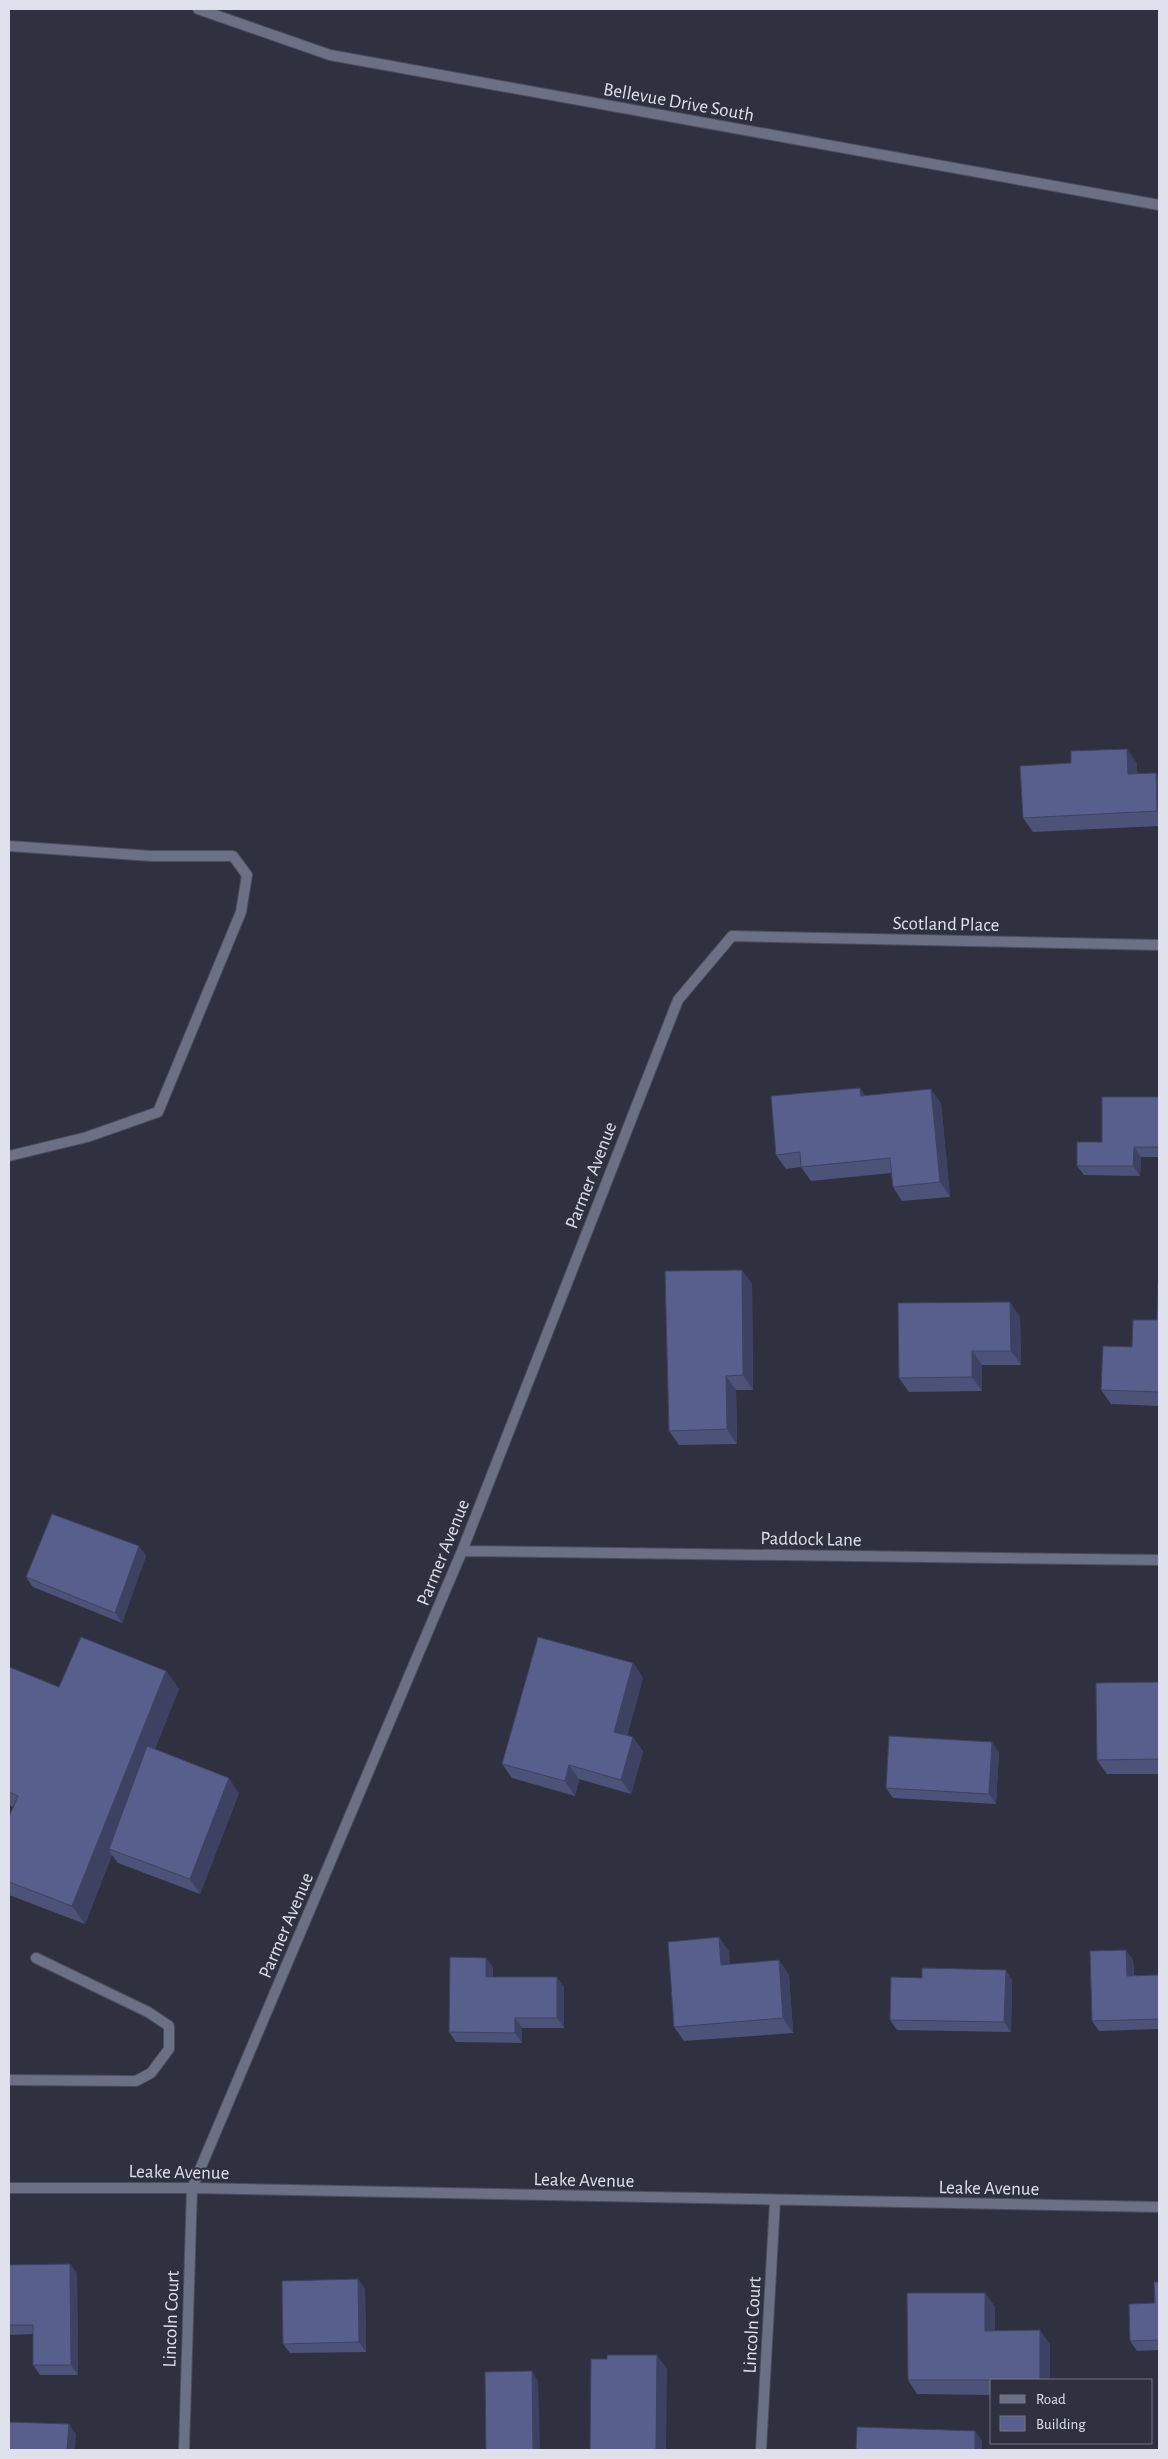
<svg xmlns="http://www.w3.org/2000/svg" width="1168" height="2459" viewBox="0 0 1168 2459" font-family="'Alegreya Sans',sans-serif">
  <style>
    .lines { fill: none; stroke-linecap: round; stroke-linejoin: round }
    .lane-casing { stroke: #4b4d5c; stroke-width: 12 }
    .street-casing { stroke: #4b4d5c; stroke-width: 12 }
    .lane { stroke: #6c7084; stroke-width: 10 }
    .street { stroke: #6c7084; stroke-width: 10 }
    .wall { fill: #4c5278 }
    .shaded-wall { fill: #3e4262 }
    .building { fill: #585f8c; stroke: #3e4262 }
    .labels { text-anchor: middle; stroke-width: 4.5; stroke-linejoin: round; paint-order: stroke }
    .street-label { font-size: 19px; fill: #dee1eb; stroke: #2f3141 }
  </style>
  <rect width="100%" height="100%" fill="#2f3141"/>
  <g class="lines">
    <g class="lane-casing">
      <path id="lane" d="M 9,846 L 151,856 L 233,856 L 247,875 L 241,912 L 158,1112 L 87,1137 L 9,1156
        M 9,2080 L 136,2081 L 151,2073 L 169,2049 L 169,2026 L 148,2012 L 36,1958"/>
    </g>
    <g class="street-casing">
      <path id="street" d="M 198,9 L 330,55 L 1159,205
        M 462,1551 L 1159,1560
        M 9,2188 L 192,2188 L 1159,2207
        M 184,2450 L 192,2188 L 462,1551 L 678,1000 L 732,936 L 1159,945
        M 761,2450 L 775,2201"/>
    </g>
    <use href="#lane" class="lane"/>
    <use href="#street" class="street"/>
  </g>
  <path class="wall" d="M 1137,763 L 1137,774 L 1159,778 L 1159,826 L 1033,832 L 1023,818 Z
    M 865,1095 L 941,1103 L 950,1197 L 902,1201 L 893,1187 L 891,1173 L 811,1181 L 801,1167 L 786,1169 L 776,1155 Z
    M 1159,1097 L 1159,1157 L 1141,1157 L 1140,1176 L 1084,1175 L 1077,1166 L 1102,1142 Z
    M 752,1284 L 753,1390 L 736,1390 L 737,1444 L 679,1445 L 669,1431 Z
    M 1159,1284 L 1159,1406 L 1111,1404 L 1101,1390 L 1132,1347 L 1157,1320 Z
    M 1020,1317 L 1021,1365 L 982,1365 L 982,1391 L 909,1392 L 899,1378 Z
    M 139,1546 L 146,1556 L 122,1623 L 33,1587 L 26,1577 Z
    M 633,1663 L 643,1678 L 627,1736 L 643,1751 L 631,1794 L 579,1779 L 575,1796 L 512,1778 L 502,1764 Z
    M 9,1667 L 59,1687 L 166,1671 L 179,1689 L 155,1749 L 239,1793 L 200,1894 L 118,1863 L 112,1855 L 85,1924 L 9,1895 L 9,1817 L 13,1807 L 9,1805 Z
    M 1159,1682 L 1159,1774 L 1107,1774 L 1097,1760 Z
    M 999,1752 L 996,1804 L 893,1798 L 886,1788 Z
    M 729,1951 L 730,1964 L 789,1975 L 793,2033 L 684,2041 L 674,2027 Z
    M 1133,1960 L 1134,1975 L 1159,1975 L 1159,2029 L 1099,2031 L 1092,2021 Z
    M 493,1967 L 493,1977 L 564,1987 L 564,2028 L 522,2028 L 522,2043 L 456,2042 L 449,2032 Z
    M 922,1978 L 1012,1980 L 1011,2032 L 897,2030 L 890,2020 Z
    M 70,2264 L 77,2274 L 78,2375 L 40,2375 L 33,2365 L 33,2334 L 9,2335 L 9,2265 Z
    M 358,2279 L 365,2289 L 366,2352 L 290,2353 L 283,2344 Z
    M 1159,2282 L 1159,2350 L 1137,2351 L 1130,2341 L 1155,2303 Z
    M 985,2293 L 995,2307 L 995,2331 L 1050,2344 L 1050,2380 L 992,2380 L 992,2395 L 917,2394 L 908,2380 Z"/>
  <path class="shaded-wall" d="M 1127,749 L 1137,763 L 1138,789 L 1128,774 Z
    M 1156,773 L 1159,778 L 1159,814 L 1157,811 Z
    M 860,1088 L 870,1102 L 861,1096 Z
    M 931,1089 L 941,1103 L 950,1197 L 940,1182 Z
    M 1134,1147 L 1141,1157 L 1140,1176 L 1133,1166 Z
    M 742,1270 L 752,1284 L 753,1390 L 743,1375 Z
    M 1010,1302 L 1020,1317 L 1021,1365 L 1011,1351 Z
    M 972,1351 L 982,1365 L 982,1391 L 972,1377 Z
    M 726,1376 L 736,1390 L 737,1444 L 727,1429 Z
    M 139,1546 L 146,1556 L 122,1623 L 115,1613 Z
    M 633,1663 L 643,1678 L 624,1746 L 614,1732 Z
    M 166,1671 L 179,1689 L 114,1851 L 109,1849 L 112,1855 L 85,1924 L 72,1906 Z
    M 633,1737 L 643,1751 L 631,1794 L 621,1780 Z
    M 992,1742 L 999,1752 L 996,1804 L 989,1794 Z
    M 569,1765 L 579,1779 L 575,1796 L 565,1781 Z
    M 229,1778 L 239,1793 L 200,1894 L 190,1879 Z
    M 719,1937 L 729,1951 L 731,1979 L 721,1965 Z
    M 1126,1950 L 1133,1960 L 1134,1985 L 1127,1976 Z
    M 486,1958 L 493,1967 L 492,1986 L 486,1977 Z
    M 779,1960 L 789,1975 L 793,2033 L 783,2018 Z
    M 1006,1970 L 1012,1980 L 1011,2032 L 1004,2022 Z
    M 557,1977 L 564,1987 L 564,2028 L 557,2018 Z
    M 515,2018 L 522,2028 L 522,2043 L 515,2033 Z
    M 70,2264 L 77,2274 L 78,2375 L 71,2365 Z
    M 358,2279 L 365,2289 L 366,2352 L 359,2342 Z
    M 985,2293 L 995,2307 L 995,2345 L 985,2331 Z
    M 1040,2330 L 1050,2344 L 1050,2380 L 1040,2380 Z
    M 657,2355 L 667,2369 L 666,2450 L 656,2450 Z
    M 532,2371 L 538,2381 L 540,2450 L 533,2450 Z
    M 69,2424 L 76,2434 L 75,2450 L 67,2450 Z
    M 975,2431 L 982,2441 L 982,2450 L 975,2450 Z"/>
  <path class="building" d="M 1127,749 L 1128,774 L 1156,773 L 1157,811 L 1023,818 L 1020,766 L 1071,763 L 1071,751 Z
    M 860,1088 L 861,1096 L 931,1089 L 940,1182 L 893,1187 L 890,1158 L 801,1167 L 800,1152 L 776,1155 L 771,1096 Z
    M 1102,1097 L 1159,1097 L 1159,1147 L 1134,1147 L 1133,1166 L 1077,1166 L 1077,1142 L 1102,1142 Z
    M 742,1270 L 743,1375 L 726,1376 L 727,1429 L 669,1431 L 665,1271 Z
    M 1158,1283 L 1159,1284 L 1159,1392 L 1101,1390 L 1103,1346 L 1132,1347 L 1133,1320 L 1157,1320 Z
    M 1010,1302 L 1011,1351 L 972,1351 L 972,1377 L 899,1378 L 898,1303 Z
    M 52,1514 L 139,1546 L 115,1613 L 26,1577 Z
    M 81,1637 L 166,1671 L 72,1906 L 9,1882 L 9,1817 L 18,1796 L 9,1792 L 9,1667 L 59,1687 Z
    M 538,1637 L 633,1663 L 614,1732 L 633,1737 L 621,1780 L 569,1765 L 565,1781 L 502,1764 Z
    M 1159,1682 L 1159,1759 L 1097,1760 L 1096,1683 Z
    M 889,1736 L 992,1742 L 989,1794 L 886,1788 Z
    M 147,1746 L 229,1778 L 190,1879 L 109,1849 Z
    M 719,1937 L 721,1965 L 779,1960 L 783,2018 L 674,2027 L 668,1942 Z
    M 1126,1950 L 1127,1976 L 1159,1975 L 1159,2019 L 1092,2021 L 1090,1951 Z
    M 450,1957 L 486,1958 L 486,1977 L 557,1977 L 557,2018 L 515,2018 L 515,2033 L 449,2032 Z
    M 922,1968 L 1006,1970 L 1004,2022 L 890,2020 L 891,1977 L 922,1978 Z
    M 70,2264 L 71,2365 L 33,2365 L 33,2325 L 9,2325 L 9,2265 Z
    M 358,2279 L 359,2342 L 283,2344 L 282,2281 Z
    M 1154,2282 L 1159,2282 L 1159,2340 L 1130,2341 L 1129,2304 L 1155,2303 Z
    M 907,2293 L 985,2293 L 985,2331 L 1040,2330 L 1040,2380 L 908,2380 Z
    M 607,2355 L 657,2355 L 656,2450 L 590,2450 L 591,2359 L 607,2359 Z
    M 532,2371 L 533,2450 L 486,2450 L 485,2372 Z
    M 9,2422 L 69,2424 L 67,2450 L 9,2450 Z
    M 857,2427 L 975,2431 L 975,2450 L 856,2450 Z"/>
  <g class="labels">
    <g class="street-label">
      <text transform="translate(679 101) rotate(10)" y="7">Bellevue Drive South</text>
      <text transform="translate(946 923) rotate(1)" y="7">Scotland Place</text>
      <text transform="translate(590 1175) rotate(-69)" y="7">Parmer Avenue</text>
      <text transform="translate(811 1538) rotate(1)" y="7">Paddock Lane</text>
      <text transform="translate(442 1552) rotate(-68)" y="7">Parmer Avenue</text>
      <text transform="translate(285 1925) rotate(-67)" y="7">Parmer Avenue</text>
      <text transform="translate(179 2171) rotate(1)" y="7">Leake Avenue</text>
      <text transform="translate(584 2179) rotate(1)" y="7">Leake Avenue</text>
      <text transform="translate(989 2187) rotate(1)" y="7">Leake Avenue</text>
      <text transform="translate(170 2319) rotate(-88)" y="7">Lincoln Court</text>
      <text transform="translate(751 2325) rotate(-87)" y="7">Lincoln Court</text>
    </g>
  </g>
  <rect width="1168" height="2459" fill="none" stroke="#dee1eb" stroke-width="20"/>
  <rect x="990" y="2379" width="162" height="65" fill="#2f3141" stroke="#757785"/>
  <rect x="1000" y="2395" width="25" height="8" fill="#6c7084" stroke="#757785"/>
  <text x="1036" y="2404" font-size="15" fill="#dee1eb">Road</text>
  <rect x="1000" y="2416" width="25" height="15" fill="#585f8c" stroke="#757785"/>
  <text x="1036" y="2429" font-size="15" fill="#dee1eb">Building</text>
</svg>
